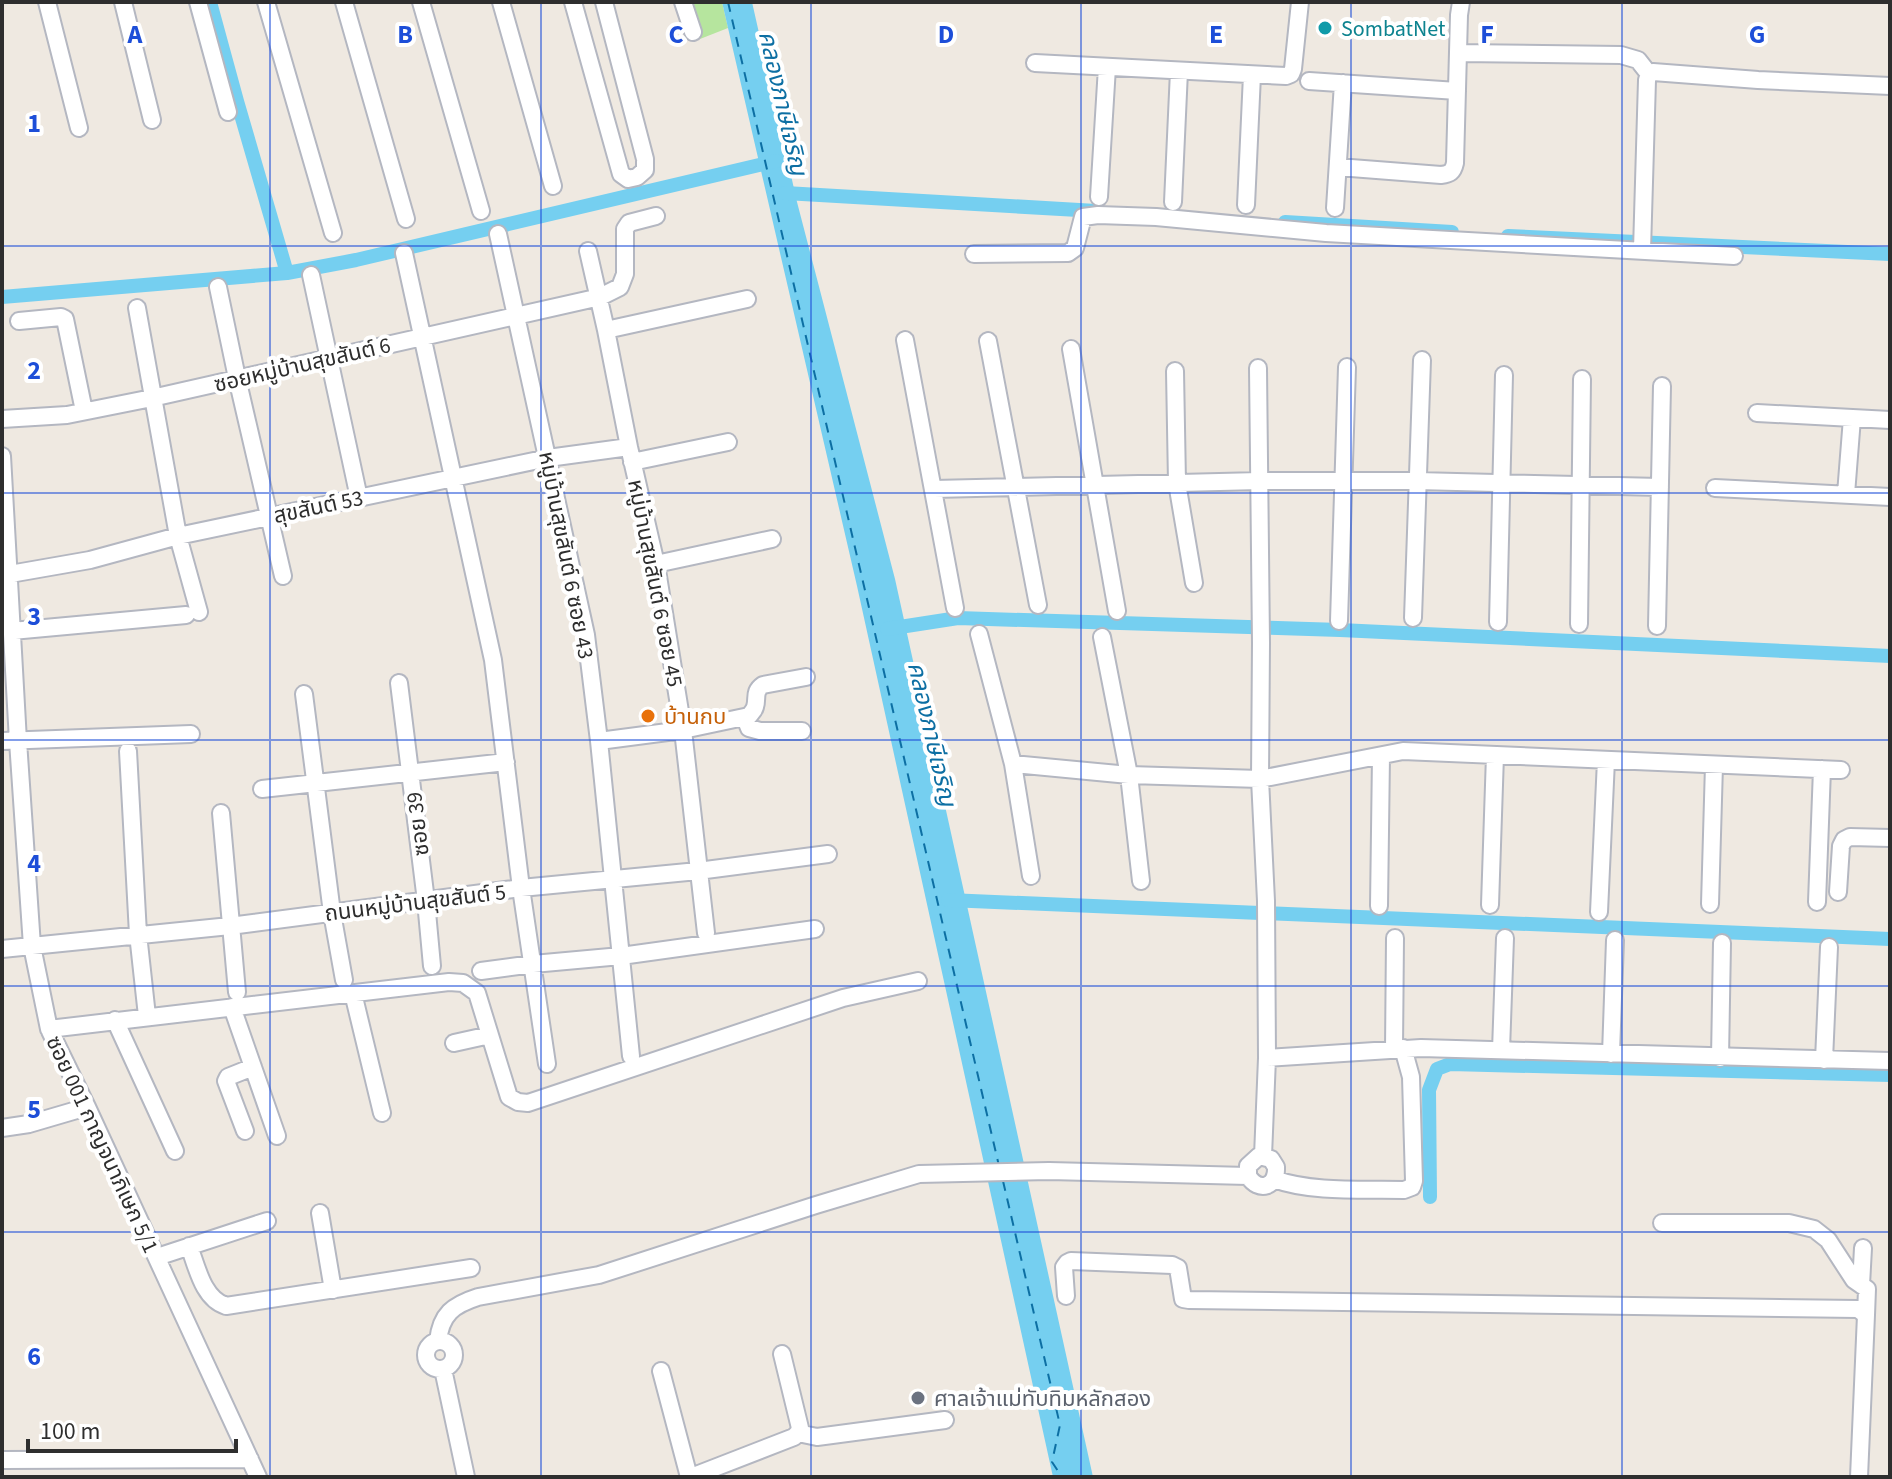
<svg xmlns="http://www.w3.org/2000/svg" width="1892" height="1479" viewBox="0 0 1892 1479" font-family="'Source Sans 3','Noto Sans Thai',sans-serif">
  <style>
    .green { fill: #b6e59e }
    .water { fill: #75cff0 }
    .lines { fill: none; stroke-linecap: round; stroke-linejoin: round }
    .canal { stroke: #75cff0; stroke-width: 14 }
    .ferry { stroke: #0d6fa3; stroke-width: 2; stroke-dasharray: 10 8; stroke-linecap: butt }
    .minor-casing { stroke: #b4b7c1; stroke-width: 20 }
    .minor { stroke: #fff; stroke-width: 16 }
    .grid { fill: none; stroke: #1d4ed8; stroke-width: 2; stroke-opacity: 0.55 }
    .culture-dot { fill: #0f9aa8; stroke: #fff; stroke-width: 3 }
    .food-dot { fill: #e8710a; stroke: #fff; stroke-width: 3 }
    .worship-dot { fill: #6b7280; stroke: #fff; stroke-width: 3 }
    .labels { text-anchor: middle; stroke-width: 8; stroke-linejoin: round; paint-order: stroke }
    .culture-label { font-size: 22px; fill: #0d838f; stroke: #fff; text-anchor: start }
    .street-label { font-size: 22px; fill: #2e2e2e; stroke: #fff }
    .food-label { font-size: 22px; fill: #c56008; stroke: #fff; text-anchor: start }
    .worship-label { font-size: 22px; fill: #5b616d; stroke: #fff; text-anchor: start }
    .water-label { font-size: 24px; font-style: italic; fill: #0d6fa3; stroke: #fff }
    .grid-label { font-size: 26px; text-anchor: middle; font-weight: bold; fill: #1d4ed8; stroke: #fff; stroke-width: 8; stroke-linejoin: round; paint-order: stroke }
  </style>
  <rect width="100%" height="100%" fill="#efe9e1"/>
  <path class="green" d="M 689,2 L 722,2 L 728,28 L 700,39 Z"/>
  <path class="water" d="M 722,2 L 752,2 L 797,202 L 895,579 L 1093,1477 L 1053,1477 L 857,586 Z"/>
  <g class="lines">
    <path class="canal" d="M 210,2 L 237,101 L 287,273
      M 785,193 L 1096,211
      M 1285,222 L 1452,232
      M 1508,236 L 1890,254
      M 2,297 L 287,273 L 356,260 L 776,161
      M 887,629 L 958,618 L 1340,630 L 1890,656
      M 948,900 L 1890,939
      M 1430,1197 L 1429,1090 L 1437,1069 L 1450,1064 L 1890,1075"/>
    <path class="ferry" d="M 728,2 L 999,1166
      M 1003,1181 L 1060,1425 L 1052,1462 L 1062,1477"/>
    <g class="minor-casing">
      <path id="minor" d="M 47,2 L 79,128
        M 123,2 L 152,120
        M 198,2 L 228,112
        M 266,2 L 333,233
        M 344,2 L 406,219
        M 421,2 L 481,211
        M 501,2 L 553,186
        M 573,2 L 621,174 L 628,179 L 637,177 L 645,170 L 645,159 L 604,2
        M 683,2 L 693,32
        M 1458,53 L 1621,55 L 1638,60 L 1649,74
        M 1035,63 L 1286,76 L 1291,74 L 1293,69 L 1300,2
        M 1309,81 L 1457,91
        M 1338,167 L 1441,175 C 1450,174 1453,172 1455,163 L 1459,15 L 1461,2
        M 1099,197 L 1107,67
        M 1173,202 L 1179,71
        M 1246,205 L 1252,75
        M 1335,208 L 1343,83
        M 498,234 L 586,635 L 599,741 L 631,1056
        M 1642,250 L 1647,80 L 1649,74 L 1653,72 L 1758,80 L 1890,86
        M 588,251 L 606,330 L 629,447 L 656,564 L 666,625 L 683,730 L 706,933
        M 404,253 L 493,660 L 521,888 L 547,1064
        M 974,254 L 1068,253 L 1075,248 L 1083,217 L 1098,215 L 1156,217 L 1326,233 L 1734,256
        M 311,275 L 359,498
        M 218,287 L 237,378 L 283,576
        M 137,308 L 178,536 L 199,612
        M 19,321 L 61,317 L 65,319 L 84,411
        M 606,330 L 747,299
        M 905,340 L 955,608
        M 988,341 L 1038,605
        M 1071,349 L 1117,611
        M 1258,368 L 1261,643 L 1260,779 L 1266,901 L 1267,1058 L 1263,1156
        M 1175,371 L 1177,483 L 1194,583
        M 1757,413 L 1890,420
        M 2,419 L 67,415 L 152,398 L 600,297 L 620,287 L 625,274 L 625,229 L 629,223 L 656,216
        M 2,456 L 18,741 L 32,946 L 49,1029 L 87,1107 L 258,1477
        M 632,462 L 728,442
        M 1715,488 L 1890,497
        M 934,489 L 1260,481 L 1417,481 L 1660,487
        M 1846,494 L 1852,418
        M 656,564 L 772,539
        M 10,574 L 90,560 L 178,536 L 548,458 L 629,447
        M 1413,618 L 1422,360
        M 1339,621 L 1347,367
        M 1498,622 L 1504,375
        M 1579,624 L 1582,379
        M 1657,626 L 1662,386
        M 12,631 L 186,615
        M 979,634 L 1013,764 L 1031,876
        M 1102,637 L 1129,775 L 1141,881
        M 399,683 L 426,901 L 432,966
        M 304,694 L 332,913 L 344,980
        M 745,718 L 749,728 L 760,731 L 802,731
        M 2,741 L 191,734
        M 599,741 L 683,730 L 749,716 C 751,713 754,711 755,707 C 758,698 753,692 763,685 L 806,677
        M 128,751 L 138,934 L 147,1016
        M 1013,764 L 1129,775 L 1260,779 L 1403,751 L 1841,770
        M 262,789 L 506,762
        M 221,813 L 237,992
        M 1838,892 L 1841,846 L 1844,840 L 1850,837 L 1890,838
        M 1817,902 L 1822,769
        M 1710,904 L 1714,765
        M 1490,905 L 1495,755
        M 1379,906 L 1381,756
        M 1599,912 L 1606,760
        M 2,949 L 230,926 L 521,888 L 698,871 L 828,854
        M 481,971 L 533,964 L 621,956 L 815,929
        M 353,993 L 382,1113
        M 232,1007 L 277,1136
        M 115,1020 L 175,1151
        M 49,1029 L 449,982 L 463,983 L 477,993 L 509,1097 L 518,1102 L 528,1103 L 843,998 L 918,981
        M 454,1043 L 490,1035
        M 1394,1049 L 1395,938
        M 1501,1050 L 1505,938
        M 1611,1054 L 1615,940
        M 1267,1058 L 1421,1048 L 1890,1061
        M 1720,1058 L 1722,943
        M 1824,1060 L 1829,947
        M 2,1128 L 29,1124 L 87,1107
        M 245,1131 L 226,1081 L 228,1077 L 253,1067
        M 1274,1179 C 1312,1193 1364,1189 1404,1190 L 1412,1187 L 1414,1181 L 1411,1077 L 1403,1048
        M 320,1213 L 333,1290
        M 1662,1223 L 1789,1223 L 1814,1229 L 1828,1240 L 1854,1280 L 1867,1289 L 1866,1315
        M 189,1246 C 197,1267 203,1299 226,1306 L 471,1268
        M 157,1257 L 267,1221
        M 1861,1285 L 1863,1248
        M 1066,1296 L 1064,1267 L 1067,1263 L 1071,1261 L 1172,1265 L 1178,1268 L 1183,1299 L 1189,1300 L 1858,1309 L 1866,1315 L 1859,1477
        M426 1355a14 14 0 1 1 28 0a14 14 0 1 1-28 0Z
        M 438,1341 C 441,1314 453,1305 478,1297 L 599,1275 L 816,1205 L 919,1174 L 1049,1171 L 1248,1176 C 1259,1193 1277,1187 1276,1167 L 1271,1159 L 1259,1156 L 1248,1166 L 1248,1176
        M 443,1369 L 466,1477
        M 661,1371 L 689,1477
        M 798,1433 L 817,1437 L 945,1420
        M 2,1460 L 250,1459
        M 691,1477 L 794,1437 L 798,1433 L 800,1428 L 782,1354"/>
    </g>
    <use href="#minor" class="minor"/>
  </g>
  <path class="grid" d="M 270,2 L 270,1477M 541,2 L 541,1477M 811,2 L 811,1477M 1081,2 L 1081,1477M 1351,2 L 1351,1477M 1622,2 L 1622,1477M 2,246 L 1890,246M 2,493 L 1890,493M 2,740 L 1890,740M 2,986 L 1890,986M 2,1232 L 1890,1232"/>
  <circle class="culture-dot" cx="1325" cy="28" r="8"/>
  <circle class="food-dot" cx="648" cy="716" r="8"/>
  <circle class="worship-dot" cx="918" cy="1398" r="8"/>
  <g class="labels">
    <g class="culture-label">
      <text x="1341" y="36">SombatNet</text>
    </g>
    <g class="street-label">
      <text transform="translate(302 364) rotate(-13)" y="8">ซอยหมู่บ้านสุขสันต์ 6</text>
      <text transform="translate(318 506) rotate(-12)" y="8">สุขสันต์ 53</text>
      <text transform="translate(567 555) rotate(79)" y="8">หมู่บ้านสุขสันต์ 6 ซอย 43</text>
      <text transform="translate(656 583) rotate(79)" y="8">หมู่บ้านสุขสันต์ 6 ซอย 45</text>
      <text transform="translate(417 824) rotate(-97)" y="8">ซอย 39</text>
      <text transform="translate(415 902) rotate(-7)" y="8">ถนนหมู่บ้านสุขสันต์ 5</text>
      <text transform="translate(103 1144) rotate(65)" y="8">ซอย 001 กาญจนาภิเษก 5/1</text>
    </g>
    <g class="food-label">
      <text x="664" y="724">บ้านกบ</text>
    </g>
    <g class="worship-label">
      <text x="934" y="1406">ศาลเจ้าแม่ทับทิมหลักสอง</text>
    </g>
    <g class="water-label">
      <text transform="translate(783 103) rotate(77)" y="8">คลองภาษีเจริญ</text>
      <text transform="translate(932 734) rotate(77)" y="8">คลองภาษีเจริญ</text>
    </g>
  </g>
  <g class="grid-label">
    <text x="135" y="43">A</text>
    <text x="405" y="43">B</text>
    <text x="676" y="43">C</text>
    <text x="946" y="43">D</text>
    <text x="1216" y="43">E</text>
    <text x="1487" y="43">F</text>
    <text x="1757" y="43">G</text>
    <text x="34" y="132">1</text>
    <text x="34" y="379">2</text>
    <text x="34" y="625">3</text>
    <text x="34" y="872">4</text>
    <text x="34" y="1118">5</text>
    <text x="34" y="1365">6</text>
  </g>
  <rect width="1892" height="1479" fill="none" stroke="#2e2e2e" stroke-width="8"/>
  <path d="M28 1439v12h208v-12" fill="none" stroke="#2e2e2e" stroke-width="4"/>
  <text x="40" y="1439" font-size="24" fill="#2e2e2e" stroke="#ffffff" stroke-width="6" paint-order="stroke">100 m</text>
</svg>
